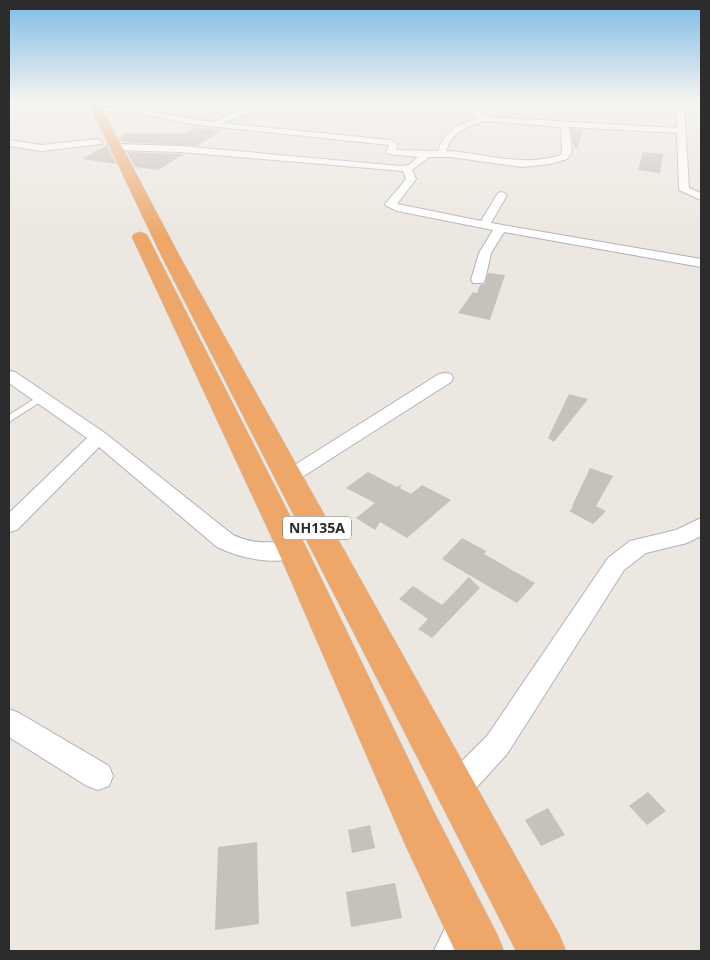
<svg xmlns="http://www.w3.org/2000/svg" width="710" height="960" viewBox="0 0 710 960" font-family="'Noto Sans',sans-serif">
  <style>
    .building { fill: #c5c1bb }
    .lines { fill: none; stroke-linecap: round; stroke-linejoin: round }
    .lane-casing { stroke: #b0b1bb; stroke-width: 2 }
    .street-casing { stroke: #b0b1bb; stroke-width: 2 }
    .highway-casing { stroke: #c4c4c4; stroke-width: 1 }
    .lane { fill: #fff; fill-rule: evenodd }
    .street { fill: #fff; fill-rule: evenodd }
    .highway { fill: #eea669; fill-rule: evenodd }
    .labels { text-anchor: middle; stroke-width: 4.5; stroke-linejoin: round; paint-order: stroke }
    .shield { fill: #fff; stroke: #6b6b6b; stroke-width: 1 }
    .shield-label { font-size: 14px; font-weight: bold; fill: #2c2c2c }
  </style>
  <rect width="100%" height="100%" fill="#ece7e0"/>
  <path class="building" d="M 194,128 L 222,130 L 197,146 L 122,142 L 119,137 L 127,133 L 186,133 Z
    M 571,129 L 583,130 L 577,150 L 573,144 Z
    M 107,145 L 116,164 L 82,159 Z
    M 127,152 L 181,154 L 184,154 L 158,170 L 135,167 Z
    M 643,152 L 663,154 L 660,173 L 638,170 Z
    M 488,273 L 505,275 L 490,320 L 458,313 L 473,292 L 477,293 L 480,285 L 485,284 Z
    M 569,394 L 588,399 L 554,442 L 548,438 Z
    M 590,468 L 613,476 L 596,506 L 606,511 L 593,524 L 569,511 L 573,507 L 572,506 Z
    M 368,472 L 397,487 L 402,484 L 400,488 L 411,494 L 422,485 L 451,500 L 407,538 L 380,522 L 375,530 L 356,518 L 375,503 L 346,488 Z
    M 462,538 L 486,551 L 484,554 L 535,583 L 517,603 L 442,559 Z
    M 469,577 L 480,588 L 432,638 L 418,629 L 428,619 L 399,599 L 413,586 L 442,605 Z
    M 648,792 L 666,811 L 647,825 L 629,806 Z
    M 548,808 L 565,835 L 541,846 L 525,820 Z
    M 370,825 L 375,848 L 352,853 L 348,830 Z
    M 257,842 L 259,924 L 215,930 L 218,847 Z
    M 395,883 L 402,918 L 351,927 L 346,892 Z"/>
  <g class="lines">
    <g class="lane-casing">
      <path id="lane" d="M 42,394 L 45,395 L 46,397 L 45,399 L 9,422 L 9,415 Z"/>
    </g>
    <g class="street-casing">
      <path id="street" d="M 258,103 L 267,103 L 257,111 L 222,123 L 391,140 L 398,144 L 396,150 L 438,151 C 445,130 457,124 477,119 L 472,115 L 480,103 L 488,103 L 481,114 L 487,117 L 677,128 L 676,103 L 684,103 L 689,188 L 701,193 L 701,200 L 679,190 L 677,133 L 569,127 L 572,152 L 567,159 L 550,164 L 522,167 L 450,157 L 429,157 L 412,170 L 416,179 L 397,204 L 481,221 L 498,193 L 502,192 L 507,195 L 491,223 L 701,259 L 701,267 L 504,232 L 491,253 L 485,280 L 483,283 L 473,283 L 471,280 L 479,253 L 493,230 L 397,211 L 385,205 L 386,203 L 406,179 L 403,171 L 181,152 L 116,150 L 112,147 L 116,144 L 181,146 L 400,166 L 409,165 L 418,157 L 388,154 L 386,152 L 389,145 L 198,125 L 128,112 L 97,111 L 93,109 L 97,107 L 128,108 L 213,122 ZM 485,121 L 561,127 L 562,152 L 561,155 C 522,168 486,153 446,151 C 453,131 466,127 485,121 Z
        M 98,139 L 102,142 L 101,144 L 41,151 L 9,146 L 9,140 L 41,145 Z
        M 9,371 L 15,372 L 105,433 L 233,535 C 260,548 277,538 301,545 L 304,551 L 301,557 C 273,565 242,559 217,547 L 99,447 L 17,530 L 9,532 L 9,513 L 87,438 L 9,383 Z
        M 445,373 L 451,374 L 453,378 L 451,382 L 296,481 L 289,483 L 282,481 L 279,477 L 282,473 L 439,374 Z
        M 701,518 L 701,536 L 687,543 L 646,553 L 624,570 L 507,754 L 467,798 L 456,803 L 445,798 L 441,788 L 445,778 L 487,736 L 608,558 L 630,541 L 676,530 Z
        M 9,709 L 19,713 L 109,766 L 113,776 L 109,786 L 98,790 L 87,786 L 9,737 Z
        M 465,906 L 477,911 L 482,923 L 470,951 L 434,951 L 453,911 Z"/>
    </g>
    <g class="highway-casing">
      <path id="highway" d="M 89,103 L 99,103 L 179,255 L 559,934 L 566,951 L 516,951 L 161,255 Z
        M 140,232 L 146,234 L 148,237 L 308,551 L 434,812 L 497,934 L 504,951 L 455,951 L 404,842 L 278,551 L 132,237 L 134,234 Z"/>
    </g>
    <use href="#lane" class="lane"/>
    <use href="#street" class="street"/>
    <use href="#highway" class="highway"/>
  </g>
  <linearGradient id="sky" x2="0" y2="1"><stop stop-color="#7dbbe6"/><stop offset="0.43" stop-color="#f6f4f1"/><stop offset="1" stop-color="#f6f4f1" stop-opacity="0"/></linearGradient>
  <rect width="710" height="237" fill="url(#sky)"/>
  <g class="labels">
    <rect class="shield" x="283" y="516.5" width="68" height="23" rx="4"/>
    <g class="shield-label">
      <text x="317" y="533">NH135A</text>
    </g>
  </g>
  <rect width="710" height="960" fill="none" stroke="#2c2c2c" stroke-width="20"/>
</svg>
